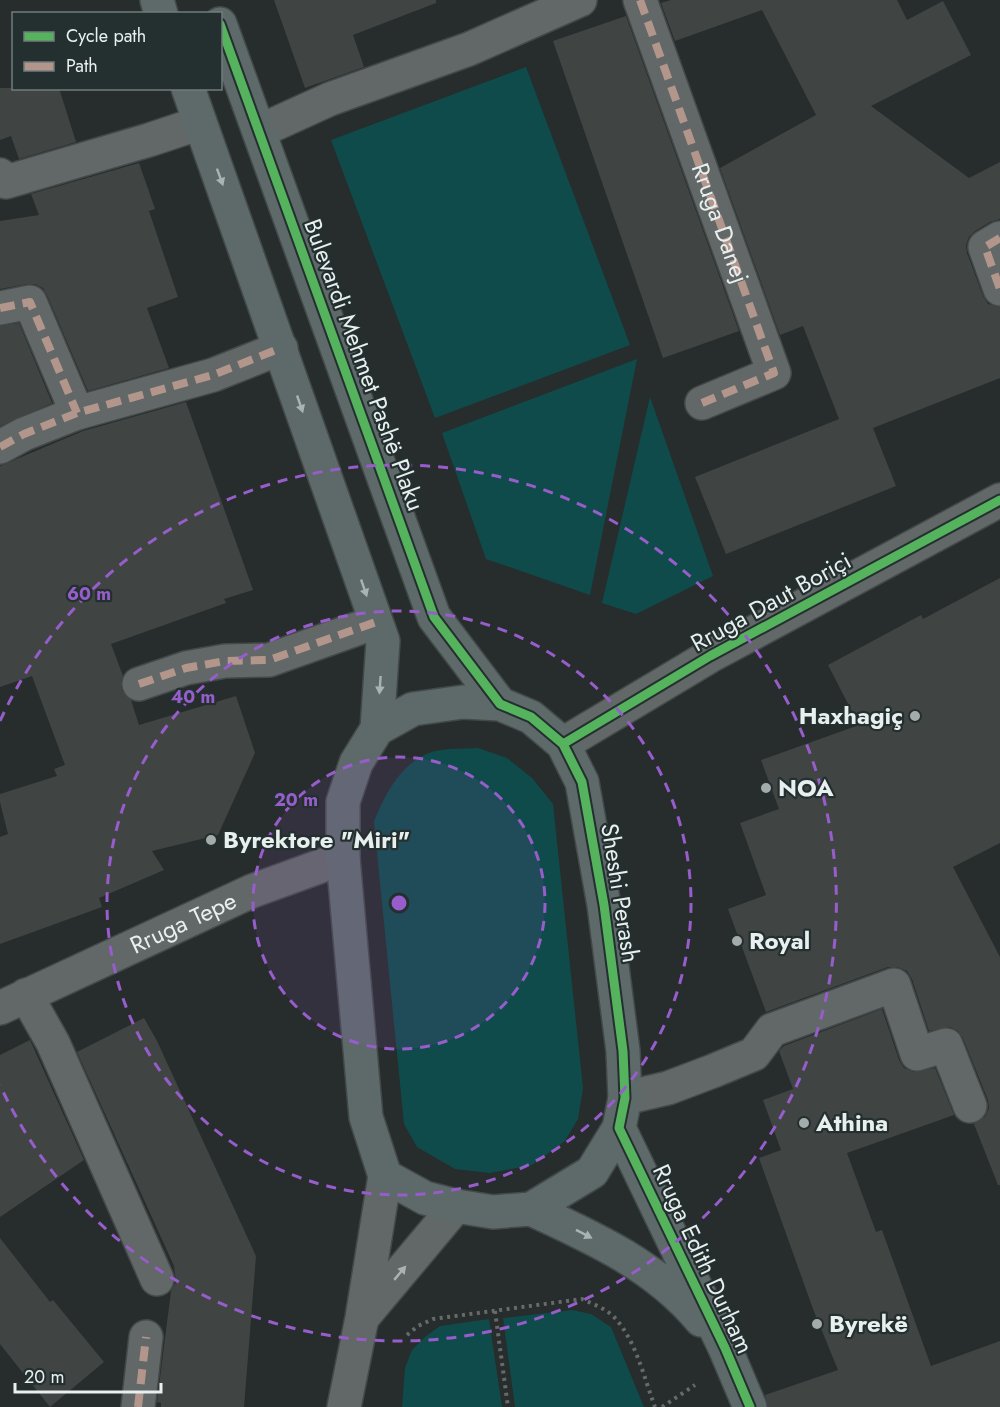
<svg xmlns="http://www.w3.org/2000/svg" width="1000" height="1407" viewBox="0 0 1000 1407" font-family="Jost,sans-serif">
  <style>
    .green { fill: #104b4b }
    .building { fill: #404544 }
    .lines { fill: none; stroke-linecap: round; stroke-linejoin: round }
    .minor-casing { stroke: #434949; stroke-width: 36 }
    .major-casing { stroke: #434949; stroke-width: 36 }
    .path { stroke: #676a6a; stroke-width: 4; stroke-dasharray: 3 4.5; stroke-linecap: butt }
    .minor { stroke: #626767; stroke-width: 33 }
    .major { stroke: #5e6a6a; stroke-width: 33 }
    .quiet { stroke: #b2968c; stroke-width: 8; stroke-dasharray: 15 8; stroke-linecap: butt }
    .cycleway-casing { stroke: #242f2f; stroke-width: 13 }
    .cycleway { stroke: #56b35d; stroke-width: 9 }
    .oneway { fill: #aab3b3 }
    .oneway2 { fill: #acb2b2 }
    .ring { fill: none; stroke: #965dcb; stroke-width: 3; stroke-dasharray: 10 8 }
    .poi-dot { fill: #a4abab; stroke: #242f2f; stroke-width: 2 }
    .labels { text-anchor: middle; stroke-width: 4.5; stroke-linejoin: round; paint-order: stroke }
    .street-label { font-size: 24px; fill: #e8efef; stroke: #242f2f }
    .poi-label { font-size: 24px; font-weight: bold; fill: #e8efef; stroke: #242f2f; text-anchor: start }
    .centre { fill: #965dcb; stroke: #242f2f; stroke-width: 3 }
    .ring-label { font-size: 18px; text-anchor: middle; font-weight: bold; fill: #965dcb; stroke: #242f2f; stroke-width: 4.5; stroke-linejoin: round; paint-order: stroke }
  </style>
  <rect width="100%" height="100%" fill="#272c2c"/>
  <path class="green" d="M 526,67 L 630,345 L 435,418 L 331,140 Z
    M 637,359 L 590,595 L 486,559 L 442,433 Z
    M 650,397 L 713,576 L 636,614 L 602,603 Z
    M 478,748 L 507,758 L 532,778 L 553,804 L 583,1088 L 578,1119 L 565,1141 L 532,1165 L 490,1173 L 455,1169 L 417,1147 L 404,1124 L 374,822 C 385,793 405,755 441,750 C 453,748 466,749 478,748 Z
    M 572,1310 L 591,1314 L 611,1327 L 644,1407 L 515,1407 L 503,1318 Z
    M 489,1319 L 502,1407 L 402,1407 L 405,1368 L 412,1350 L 425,1337 L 440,1326 Z"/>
  <path class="building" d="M 274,0 L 436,0 L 436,3 L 353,35 L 364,67 L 305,88 Z
    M 671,0 L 897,0 L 907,20 L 943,1 L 971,55 L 871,106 L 969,178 L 1000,162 L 1000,219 L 990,222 L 975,231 L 969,237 L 966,245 L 967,253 L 983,296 L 988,304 L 1000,307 L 1000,378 L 873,428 L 896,486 L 726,554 L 695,477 L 839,419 L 803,326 L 780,335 L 720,168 L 816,115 L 762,10 L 675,41 L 661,3 Z
    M 626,16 L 739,331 L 663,358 L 553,41 Z
    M 0,88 L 59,88 L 76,142 L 19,159 L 11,136 L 0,140 Z
    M 139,163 L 155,209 L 149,211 L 178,297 L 147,308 L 169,368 L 88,391 L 47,295 L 43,288 L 35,284 L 27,284 L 0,289 L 0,221 L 39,215 L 31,194 Z
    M 19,323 L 52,403 L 0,426 L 0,326 Z
    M 186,402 L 253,590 L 224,599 L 226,603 L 111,644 L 123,676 L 121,681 L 122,691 L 131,700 L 139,725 L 236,696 L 255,753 L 218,835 L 152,851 L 164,870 L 99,898 L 102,907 L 0,944 L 0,837 L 8,834 L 0,802 L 0,794 L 57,776 L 54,769 L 65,765 L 32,676 L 0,687 L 0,466 L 83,431 Z
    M 1000,578 L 1000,843 L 953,867 L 1000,957 L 1000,1185 L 998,1185 L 974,1124 L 985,1117 L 989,1108 L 988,1100 L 963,1038 L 958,1031 L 950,1027 L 929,1031 L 912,979 L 907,971 L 898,967 L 888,967 L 766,1012 L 728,909 L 766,895 L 740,823 L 779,809 L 761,760 L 859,725 L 828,665 L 921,615 L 923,619 Z
    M 882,1009 L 899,1060 L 904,1068 L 914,1072 L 935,1068 L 954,1115 L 847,1153 L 876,1232 L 882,1230 L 931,1366 L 1000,1341 L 1000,1407 L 768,1407 L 765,1395 L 838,1370 L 813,1309 L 759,1158 L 781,1150 L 763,1100 L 793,1089 L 779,1051 L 784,1046 Z
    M 144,1018 L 157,1041 L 256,1256 L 244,1407 L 161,1407 L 161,1403 L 157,1402 L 171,1291 L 176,1282 L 174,1266 L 77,1052 Z
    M 30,1040 L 84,1160 L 0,1217 L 0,1055 Z
    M 0,1238 L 50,1302 L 53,1300 L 104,1362 L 50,1407 L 0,1344 Z"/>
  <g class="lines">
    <g class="minor-casing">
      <g id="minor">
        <path d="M 640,0 L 774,373 L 702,403"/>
        <path d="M 260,131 L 330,99 L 469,49 L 580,0"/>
        <path d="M 0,175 L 6,182 L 149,140 L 200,123"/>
        <path d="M 1000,238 L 985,247 L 1000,289"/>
        <path d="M 0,308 L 30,302 L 77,413"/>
        <path d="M 0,447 L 24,434 L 77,413 L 213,375 L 281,348"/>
        <path d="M 139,684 L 186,668 L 225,661 L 269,660 L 376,622"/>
        <path d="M 563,744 L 710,656 L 1000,500"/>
        <path d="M 26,995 L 53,1043 L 157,1279"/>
        <path id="s1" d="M 0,1008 L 252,891 L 343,858"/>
        <path d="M 625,1098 L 668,1088 L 713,1071 L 754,1054 L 772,1030 L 894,985 L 917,1054 L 946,1045 L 970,1106"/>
        <path d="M 363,1317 L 456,1206"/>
        <path d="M 138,1407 L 146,1337"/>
        <path d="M 344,1407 L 362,1318 L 385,1176"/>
      </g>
    </g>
    <g class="major-casing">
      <path id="major" d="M 157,0 L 161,14
        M 220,24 L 434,617 L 500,704
        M 188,88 L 383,641 L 377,729
        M 463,702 L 500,704 L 531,717 L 563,744 L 582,782 L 604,905 L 623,1051 L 625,1098 L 619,1128 L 592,1172 L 531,1209 L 493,1212 L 456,1206 L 425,1198 L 385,1176 L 366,1117 L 343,858 L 343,802 L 356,763 L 377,729 L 413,709 Z
        M 619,1128 L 725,1348 L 750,1407
        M 531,1209 C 594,1238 656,1266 701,1320"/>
    </g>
    <path class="path" d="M 495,1311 L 508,1407
      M 407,1335 L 418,1326 L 433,1319 L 582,1299 C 593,1304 605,1308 614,1317 C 636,1340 644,1378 655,1407
      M 662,1407 L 695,1385"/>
    <use href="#minor" class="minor"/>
    <use href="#major" class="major"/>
    <g class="quiet">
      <path id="s2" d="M 640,0 L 774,373 L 702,403"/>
      <path d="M 1000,238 L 985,247 L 1000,289"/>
      <path d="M 0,308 L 30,302 L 77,413"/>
      <path d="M 0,447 L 24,434 L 77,413 L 213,375 L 281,348"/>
      <path d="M 139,684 L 186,668 L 225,661 L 269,660 L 376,622"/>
      <path d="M 138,1407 L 146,1337"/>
    </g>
    <g class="cycleway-casing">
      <path id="cycleway" d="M 220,24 L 434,617 L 500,704 L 531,717 L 563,744 L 582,782 L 604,905 L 623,1051 L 625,1098 L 619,1128 L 725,1348 L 750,1407
        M 563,744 L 710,656 L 1000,500"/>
    </g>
    <use href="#cycleway" class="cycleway"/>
  </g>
  <defs><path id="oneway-solid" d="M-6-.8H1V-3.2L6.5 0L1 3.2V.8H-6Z" transform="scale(1.5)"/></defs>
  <g class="oneway">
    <use href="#oneway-solid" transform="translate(220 177) rotate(70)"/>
    <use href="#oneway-solid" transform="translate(300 404) rotate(71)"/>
    <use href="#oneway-solid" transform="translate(364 588) rotate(71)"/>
    <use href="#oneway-solid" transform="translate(380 685) rotate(94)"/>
    <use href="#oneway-solid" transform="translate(584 1234) rotate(27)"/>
  </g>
  <use class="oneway2" href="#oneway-solid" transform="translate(400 1273) rotate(-50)"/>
  <circle cx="399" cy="903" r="146" fill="#965dcb" fill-opacity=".12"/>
  <g class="ring">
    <circle cx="399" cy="903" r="146"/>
    <circle cx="399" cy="903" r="292"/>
    <path d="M0 721A438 438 0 1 1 0 1085"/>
  </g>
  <g class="poi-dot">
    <circle cx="915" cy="716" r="6"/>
    <circle cx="766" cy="788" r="6"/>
    <circle cx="211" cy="840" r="6"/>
    <circle cx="737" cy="941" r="6"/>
    <circle cx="804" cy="1123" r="6"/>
    <circle cx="817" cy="1324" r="6"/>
  </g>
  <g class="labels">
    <g class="street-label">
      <text dy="8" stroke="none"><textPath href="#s2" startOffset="237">Rruga Danej</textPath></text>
      <text transform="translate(364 365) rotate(70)" y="8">Bulevardi Mehmet Pashë Plaku</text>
      <text transform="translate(771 602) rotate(-29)" y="8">Rruga Daut Boriçi</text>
      <text transform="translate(620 893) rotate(81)" y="8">Sheshi Perash</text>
      <text dy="8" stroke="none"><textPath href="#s1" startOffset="202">Rruga Tepe</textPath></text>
      <text transform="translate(703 1259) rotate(65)" y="8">Rruga Edith Durham</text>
    </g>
    <g class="poi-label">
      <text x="903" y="724" text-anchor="end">Haxhagiç</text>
      <text x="778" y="796">NOA</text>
      <text x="223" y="848">Byrektore "Miri"</text>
      <text x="749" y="949">Royal</text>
      <text x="816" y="1131">Athina</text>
      <text x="829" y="1332">Byrekë</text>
    </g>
  </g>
  <circle cx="399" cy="903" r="9" class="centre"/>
  <g class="ring-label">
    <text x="89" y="600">60 m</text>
    <text x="193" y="703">40 m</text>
    <text x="296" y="806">20 m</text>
  </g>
  <rect x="12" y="12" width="210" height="78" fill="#242f2f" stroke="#727c7c" stroke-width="1.5"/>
  <rect x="24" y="32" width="30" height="9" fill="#56b35d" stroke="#727c7c" stroke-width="1.5"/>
  <text x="66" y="42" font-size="18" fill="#e8efef">Cycle path</text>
  <rect x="24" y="62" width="30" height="9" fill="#b2968c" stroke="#727c7c" stroke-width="1.5"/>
  <text x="66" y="72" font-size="18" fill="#e8efef">Path</text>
  <path d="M15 1383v9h146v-9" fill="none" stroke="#e8efef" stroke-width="3"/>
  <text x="24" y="1383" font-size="18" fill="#e8efef" stroke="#242f2f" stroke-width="4.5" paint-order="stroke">20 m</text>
</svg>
